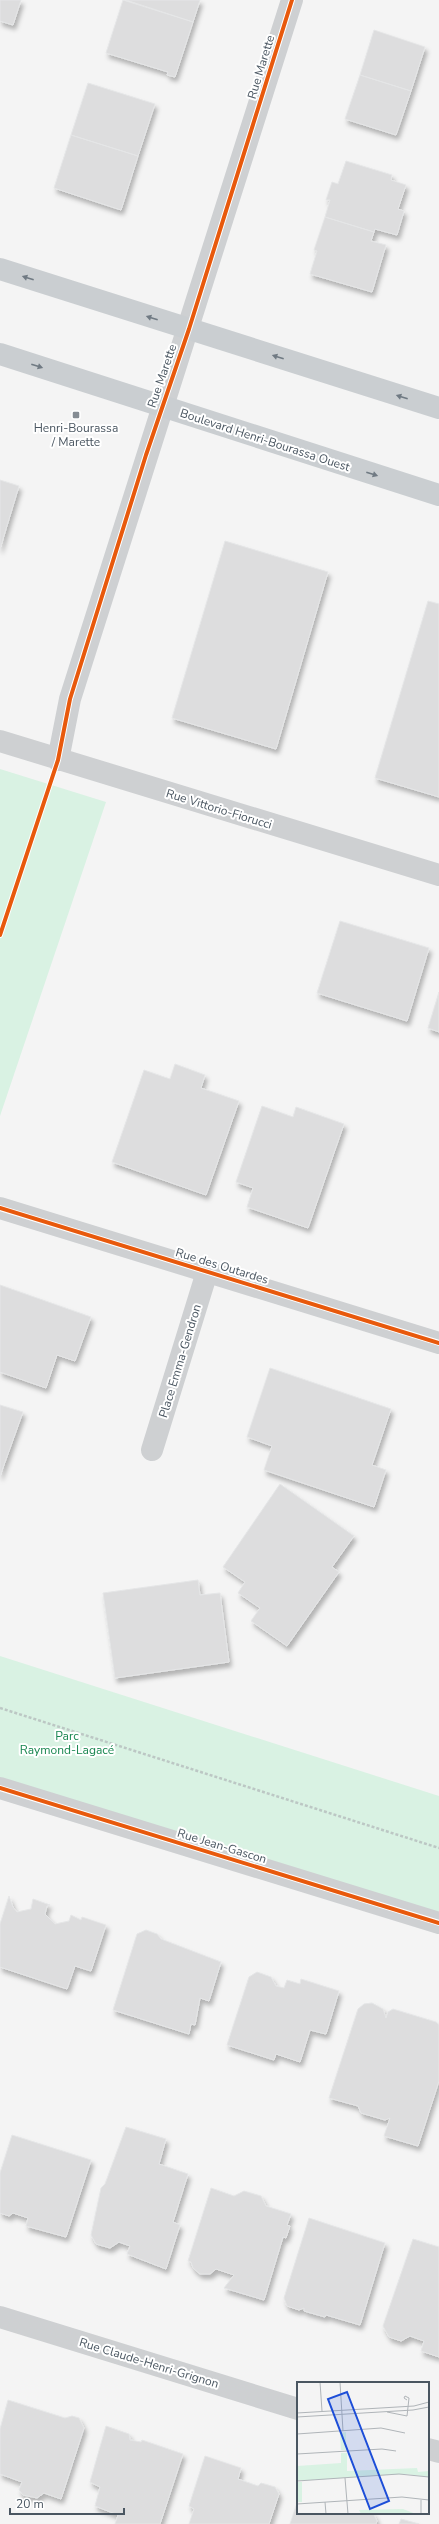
<svg xmlns="http://www.w3.org/2000/svg" width="439" height="2524" viewBox="0 0 439 2524" font-family="'Nunito Sans',sans-serif">
  <style>
    .green { fill: #d9f2e3 }
    .building { fill: #ddddde; stroke: #e5e6e7; filter: url(#shadow) }
    .lines { fill: none; stroke-linecap: round; stroke-linejoin: round }
    .path { stroke: #bcc7c4; stroke-width: 2.5; stroke-dasharray: 3 2; stroke-linecap: butt }
    .street { stroke: #ced0d2; stroke-width: 22 }
    .primary { stroke: #caced1; stroke-width: 22 }
    .cycleway-casing { stroke: #fff; stroke-width: 6 }
    .cycleway { stroke: #e8590c; stroke-width: 4 }
    .oneway { fill: #707a83 }
    .poi-dot { fill: #868d94; stroke: #fff; stroke-width: 1.5 }
    .labels { text-anchor: middle; stroke-width: 4; stroke-linejoin: round; paint-order: stroke }
    .street-label { font-size: 12px; fill: #4a5661; stroke: #fff }
    .poi-label { font-size: 12px; fill: #4a5661; stroke: #fff }
    .park-label { font-size: 12px; fill: #17864f; stroke: #fff }
    .inset-road { fill: none; stroke: #b0b5b9; stroke-width: 1 }
    .view { fill: #1d4ed8; fill-opacity: 0.15; stroke: #1d4ed8; stroke-width: 2 }
    .inset-edge { fill: none; stroke: #4a5661; stroke-width: 2 }
  </style>
  <defs>
    <filter id="shadow"><feDropShadow dx="2.5" dy="4.5" stdDeviation="2" flood-color="#0004"/></filter>
  </defs>
  <rect width="100%" height="100%" fill="#f4f4f4"/>
  <path class="green" d="M 0,769 L 106,802 L 0,1116 Z
    M 0,1656 L 439,1796 L 439,1923 L 0,1788 Z"/>
  <path class="building" d="M 0,0 L 21,0 L 13,25 L 0,21 Z
    M 123,0 L 193,22 L 175,77 L 167,75 L 168,72 L 106,53 Z
    M 126,0 L 200,0 L 193,22 Z
    M 374,30 L 425,47 L 411,91 L 360,75 Z
    M 360,75 L 411,91 L 396,135 L 345,119 Z
    M 88,83 L 155,104 L 138,156 L 71,135 Z
    M 71,135 L 138,156 L 121,210 L 54,188 Z
    M 346,161 L 392,175 L 391,180 L 406,185 L 398,209 L 404,211 L 397,235 L 375,229 L 374,232 L 325,217 L 330,200 L 326,200 L 332,182 L 338,184 Z
    M 325,217 L 374,232 L 371,241 L 386,245 L 372,292 L 310,274 L 317,251 L 314,250 Z
    M 0,480 L 19,486 L 0,549 Z
    M 225,541 L 328,572 L 276,749 L 172,718 Z
    M 428,601 L 439,604 L 439,797 L 375,778 Z
    M 340,921 L 429,948 L 407,1021 L 317,993 Z
    M 439,992 L 439,1032 L 428,1028 Z
    M 175,1064 L 205,1075 L 201,1088 L 239,1101 L 206,1195 L 112,1162 L 144,1070 L 170,1079 Z
    M 262,1106 L 293,1117 L 296,1107 L 344,1124 L 308,1228 L 247,1207 L 253,1188 L 236,1182 Z
    M 0,1285 L 91,1317 L 75,1361 L 57,1355 L 46,1388 L 0,1372 Z
    M 270,1368 L 391,1409 L 372,1465 L 386,1470 L 374,1507 L 264,1470 L 272,1446 L 247,1437 Z
    M 0,1405 L 23,1412 L 0,1476 Z
    M 280,1484 L 354,1536 L 332,1567 L 339,1572 L 287,1646 L 251,1621 L 260,1608 L 238,1593 L 245,1582 L 223,1567 Z
    M 198,1580 L 200,1595 L 220,1593 L 229,1662 L 115,1678 L 103,1593 Z
    M 9,1896 L 13,1907 L 17,1912 L 31,1909 L 33,1899 L 50,1905 L 47,1906 L 45,1914 L 55,1924 L 69,1921 L 71,1915 L 81,1920 L 82,1917 L 106,1925 L 91,1971 L 75,1966 L 67,1989 L 0,1967 L 0,1924 Z
    M 146,1930 L 157,1934 L 161,1939 L 221,1962 L 209,2001 L 200,1998 L 195,2025 L 191,2024 L 189,2034 L 113,2010 L 137,1934 Z
    M 257,1972 L 271,1977 L 276,1986 L 284,1988 L 287,1980 L 300,1984 L 301,1979 L 339,1991 L 326,2034 L 310,2030 L 300,2062 L 276,2054 L 274,2060 L 227,2045 L 249,1977 Z
    M 372,2003 L 383,2009 L 386,2018 L 388,2012 L 393,2009 L 436,2022 L 439,2025 L 439,2081 L 418,2146 L 384,2136 L 390,2118 L 385,2120 L 361,2113 L 358,2106 L 329,2098 L 358,2009 L 364,2004 Z
    M 126,2127 L 166,2139 L 159,2164 L 188,2174 L 173,2222 L 180,2225 L 166,2269 L 127,2254 L 130,2246 L 119,2242 L 110,2248 L 96,2244 L 91,2235 L 101,2188 L 105,2184 Z
    M 12,2135 L 91,2160 L 66,2237 L 26,2226 L 28,2218 L 13,2213 L 9,2216 L 0,2213 L 0,2173 Z
    M 211,2188 L 234,2196 L 244,2191 L 261,2196 L 266,2206 L 291,2214 L 287,2225 L 290,2226 L 286,2238 L 283,2237 L 264,2300 L 224,2288 L 234,2275 L 216,2269 L 210,2274 L 200,2274 L 193,2268 L 191,2262 L 188,2261 Z
    M 309,2218 L 385,2243 L 360,2325 L 326,2315 L 325,2317 L 304,2311 L 304,2308 L 299,2310 L 287,2306 L 284,2298 Z
    M 413,2239 L 439,2247 L 439,2357 L 421,2351 L 424,2341 L 410,2336 L 401,2341 L 389,2337 L 383,2326 Z
    M 8,2400 L 65,2418 L 72,2416 L 79,2418 L 84,2428 L 61,2499 L 44,2493 L 37,2498 L 23,2495 L 19,2490 L 22,2482 L 0,2474 L 0,2429 Z
    M 106,2426 L 129,2434 L 130,2440 L 141,2442 L 142,2440 L 183,2454 L 160,2524 L 115,2524 L 118,2515 L 95,2506 L 100,2487 L 90,2482 Z
    M 205,2456 L 241,2468 L 238,2479 L 258,2486 L 261,2483 L 275,2487 L 279,2494 L 269,2524 L 189,2524 L 194,2509 L 189,2506 Z
    M 298,2500 L 298,2513 L 373,2513 L 377,2521 L 376,2524 L 290,2524 Z
    M 401,2519 L 419,2524 L 399,2524 Z"/>
  <g class="lines">
    <path class="path" d="M 0,1708 L 439,1848"/>
    <path class="street" d="M 0,741 L 439,875
      M 58,760 L 70,699 L 292,0
      M 0,1208 L 439,1343
      M 152,1450 L 207,1272
      M 0,1788 L 439,1923
      M 0,2317 L 298,2409
      M 428,2449 L 439,2452"/>
    <path class="primary" d="M 0,269 L 439,408
      M 0,354 L 439,495"/>
    <g class="cycleway-casing">
      <path id="cycleway" d="M 0,935 L 58,760 L 70,699 L 146,455 L 189,329 L 292,0
        M 0,1208 L 439,1343
        M 0,1788 L 439,1923"/>
    </g>
    <use href="#cycleway" class="cycleway"/>
  </g>
  <defs><path id="oneway-solid" d="M-6-.8H1V-3.2L6.5 0L1 3.2V.8H-6Z"/></defs>
  <g class="oneway">
    <use href="#oneway-solid" transform="translate(28 278) rotate(-162)"/>
    <use href="#oneway-solid" transform="translate(152 318) rotate(-162)"/>
    <use href="#oneway-solid" transform="translate(278 357) rotate(-162)"/>
    <use href="#oneway-solid" transform="translate(37 366) rotate(18)"/>
    <use href="#oneway-solid" transform="translate(402 397) rotate(-162)"/>
    <use href="#oneway-solid" transform="translate(372 474) rotate(18)"/>
  </g>
  <rect class="poi-dot" x="72" y="411" width="8" height="8" rx="2"/>
  <g class="labels">
    <g class="street-label">
      <text transform="translate(261 67) rotate(-73)" y="4">Rue Marette</text>
      <text transform="translate(162 376) rotate(-71)" y="4">Rue Marette</text>
      <text transform="translate(265 440) rotate(18)" y="4">Boulevard Henri-Bourassa Ouest</text>
      <text transform="translate(219 809) rotate(17)" y="4">Rue Vittorio-Fiorucci</text>
      <text transform="translate(222 1266) rotate(17)" y="4">Rue des Outardes</text>
      <text transform="translate(180 1361) rotate(-73)" y="4">Place Emma-Gendron</text>
      <text transform="translate(222 1846) rotate(17)" y="4">Rue Jean-Gascon</text>
      <text transform="translate(149 2363) rotate(17)" y="4">Rue Claude-Henri-Grignon</text>
    </g>
    <g class="poi-label">
      <text x="76" y="432">Henri-Bourassa<tspan x="76" dy="14">/ Marette</tspan></text>
    </g>
    <g class="park-label">
      <text x="67" y="1740">Parc<tspan x="67" dy="14">Raymond-Lagacé</tspan></text>
    </g>
  </g>
  <g transform="translate(297 2382)">
    <rect width="132" height="132" fill="#f4f4f4"/>
    <path d="M 49,50 L 49,68 L 44,68 L 43,51 ZM 44,71 L 50,71 L 50,89 L 120,86 L 121,90 L 132,89 L 132,95 L 108,92 L 0,99 L 0,84 L 44,81 ZM 0,100 L 5,100 L 5,120 L 0,120 ZM 106,127 L 119,132 L 64,132 L 62,128 Z" fill="#d9f2e3"/>
    <path class="inset-road" d="M 23,0 L 25,29M 43,0 L 46,49M 90,30 L 110,34 L 112,16 L 108,14 L 107,16 L 110,18M 0,31 L 117,24 L 132,20M 0,35 L 116,28 L 132,25M 0,52 L 84,46 L 108,51M 0,72 L 85,67 L 99,69M 48,96 L 51,132M 0,99 L 102,92 L 132,95M 28,120 L 29,132M 0,122 L 105,115 L 132,118M 124,132 L 124,118"/>
    <path class="view" d="M 50,10 L 92,119 L 73,127 L 31,17 Z"/>
    <rect width="132" height="132" class="inset-edge"/>
  </g>
  <path d="M10 2508v6h114v-6" fill="none" stroke="#4a5661" stroke-width="2"/>
  <text x="16" y="2508" font-size="12" fill="#4a5661" stroke="#ffffff" stroke-width="3" paint-order="stroke">20 m</text>
</svg>
